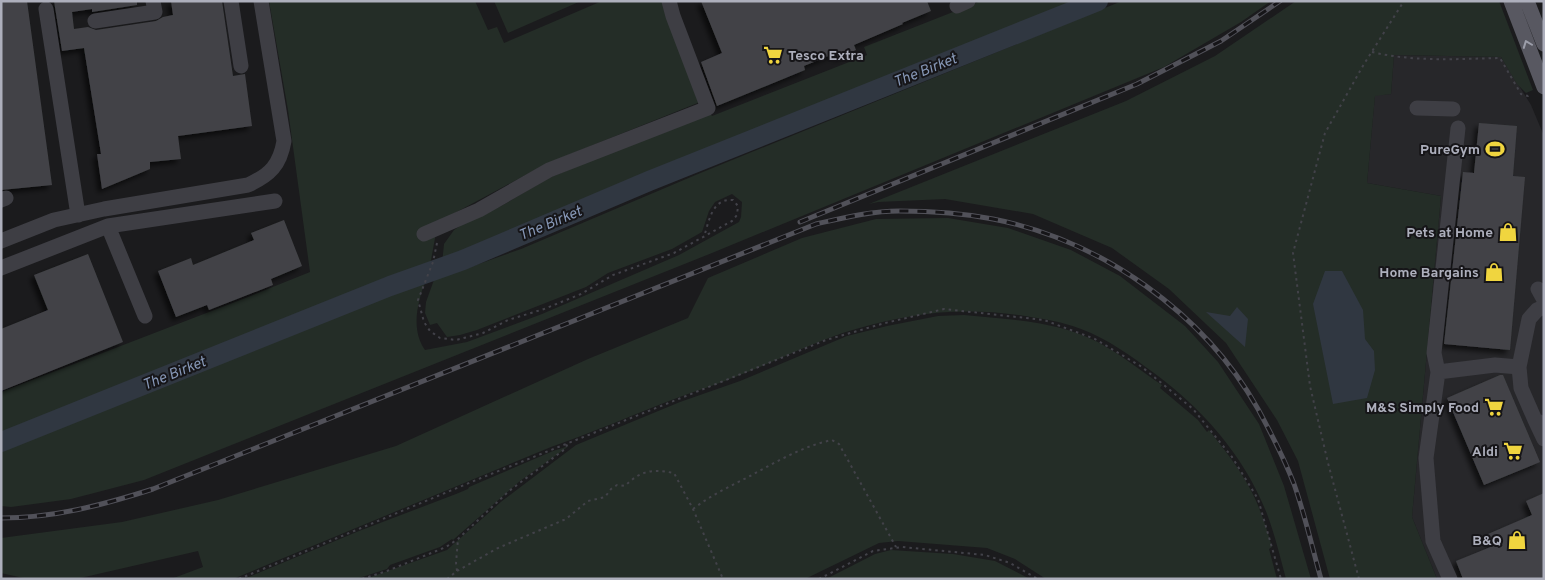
<svg xmlns="http://www.w3.org/2000/svg" width="1545" height="580" viewBox="0 0 1545 580" font-family="Overpass,sans-serif">
  <style>
    .built { fill: #27272a }
    .green { fill: #242d27 }
    .water { fill: #303741 }
    .lines { fill: none; stroke-linecap: round; stroke-linejoin: round }
    .river { stroke: #303741; stroke-width: 20 }
    .building { fill: #424347; filter: url(#shadow) }
    .path { stroke: #424249; stroke-width: 2; stroke-dasharray: 2.5 4; stroke-linecap: butt }
    .minor { stroke: #3e3e44; stroke-width: 15 }
    .major { stroke: #585861; stroke-width: 15 }
    .rail-casing { stroke: #515159; stroke-width: 5 }
    .rail { stroke: #161518; stroke-width: 3; stroke-dasharray: 9; stroke-linecap: butt }
    .oneway { stroke: #9c9eaa }
    .labels { text-anchor: middle; stroke-width: 4; stroke-linejoin: round; paint-order: stroke }
    .poi-label { font-size: 14px; font-weight: bold; fill: #adafbc; stroke: #161518; text-anchor: end }
    .water-label { font-size: 15px; font-style: italic; fill: #8697b6; stroke: #161518 }
  </style>
  <defs>
    <filter id="shadow"><feDropShadow dx="-4" dy="4" stdDeviation="2.5" flood-color="#0009"/></filter>
  </defs>
  <rect width="100%" height="100%" fill="#1b1b1d"/>
  <path class="built" d="M 1394,55 L 1501,57 L 1531,105 L 1544,136 L 1544,579 L 1437,579 L 1412,517 L 1441,196 L 1367,183 L 1375,95 L 1391,94 Z"/>
  <path class="green" d="M 269,1 L 475,1 L 488,30 L 497,27 L 504,43 L 602,1 L 663,1 L 705,100 L 546,164 L 438,222 L 429,271 L 396,277 L 1,437 L 1,392 L 248,297 L 310,272 L 288,110 Z
    M 494,1 L 581,1 L 508,33 Z
    M 981,1 L 1092,1 L 707,155 L 442,264 L 444,244 L 454,230 L 463,224 L 503,205 L 549,178 L 709,112 L 712,116 L 867,55 L 864,47 Z
    M 1122,1 L 1271,1 L 1241,22 L 1164,67 L 712,253 L 144,480 L 71,499 L 11,507 L 1,506 L 1,450 L 426,279 C 418,302 410,328 425,350 L 467,342 L 542,314 L 679,255 L 739,222 L 741,217 L 742,202 L 732,194 L 715,202 L 709,211 L 702,232 L 672,249 L 608,273 L 586,287 L 477,330 L 460,335 L 447,337 L 437,323 L 430,325 L 425,313 L 426,302 L 435,277 L 445,276 L 521,249 L 698,174 Z
    M 1296,1 L 1499,1 L 1533,90 L 1526,93 L 1517,84 L 1501,57 L 1394,55 L 1391,94 L 1375,96 L 1367,183 L 1441,196 L 1412,517 L 1437,579 L 1330,579 L 1298,461 L 1277,420 L 1226,343 L 1169,289 L 1112,248 L 1033,214 L 945,199 L 878,202 L 869,204 L 1126,101 L 1215,56 Z
    M 948,218 L 1008,228 L 1071,250 L 1120,276 L 1185,326 L 1218,362 L 1259,424 L 1284,486 L 1311,579 L 1286,579 C 1280,557 1275,535 1267,514 C 1245,457 1203,409 1154,373 C 1131,356 1108,339 1081,329 C 1063,322 1044,319 1025,316 C 965,307 914,312 856,329 C 817,340 779,360 740,375 C 719,384 698,390 677,398 C 635,414 594,432 551,447 L 233,579 L 171,579 L 203,567 L 198,551 L 76,579 L 28,579 L 1,573 L 1,538 L 122,522 L 218,500 L 396,446 L 588,359 L 688,318 L 708,278 L 802,238 L 876,219 Z
    M 964,315 C 1013,320 1065,321 1108,348 C 1127,359 1144,373 1162,385 L 1160,388 L 1198,420 L 1207,432 L 1209,430 C 1223,448 1237,465 1248,485 C 1259,504 1266,526 1272,547 L 1269,549 L 1277,579 L 1046,579 L 1015,559 L 987,548 L 898,541 L 879,543 L 805,579 L 365,579 L 447,550 L 502,501 L 576,445 L 680,402 L 740,381 L 847,336 L 887,326 L 938,316 Z
    M 569,446 L 520,481 L 453,540 L 452,539 L 440,547 L 390,565 L 387,569 L 356,579 L 244,579 L 359,531 L 456,494 L 468,489 L 469,487 L 553,451 Z
    M 891,550 L 953,554 L 995,561 L 1030,579 L 826,579 L 875,554 Z"/>
  <path class="water" d="M 1325,271 L 1342,271 L 1363,310 L 1365,339 L 1374,351 L 1375,370 L 1367,398 L 1333,404 L 1313,304 Z
    M 1237,307 L 1248,319 L 1245,347 L 1206,312 L 1230,316 Z"/>
  <g class="lines">
    <path class="river" d="M 1,442 L 390,286 L 463,260 L 649,181 L 1098,1"/>
  </g>
  <path class="building" d="M 1,1 L 27,1 L 52,185 L 1,190 Z
    M 54,1 L 137,1 L 137,5 L 92,12 L 92,9 L 72,12 L 74,29 L 88,27 L 96,30 L 156,21 L 163,17 L 173,15 L 171,1 L 222,1 L 233,76 L 245,74 L 252,126 L 178,136 L 181,159 L 150,162 L 150,169 L 102,189 L 97,154 L 101,154 L 84,48 L 62,51 Z
    M 701,1 L 927,1 L 931,11 L 902,23 L 903,24 L 854,45 L 856,50 L 838,58 L 836,53 L 804,66 L 805,70 L 717,106 L 701,62 L 722,53 Z
    M 1479,123 L 1517,126 L 1513,176 L 1525,177 L 1510,350 L 1444,344 L 1463,172 L 1474,173 Z
    M 284,220 L 302,266 L 271,279 L 273,285 L 209,310 L 207,305 L 176,317 L 158,271 L 191,258 L 193,265 L 254,240 L 251,233 Z
    M 88,254 L 123,342 L 1,391 L 1,329 L 48,310 L 34,275 Z
    M 1500,375 L 1503,375 L 1540,462 L 1484,485 L 1447,398 Z
    M 1544,493 L 1544,579 L 1463,579 L 1456,561 L 1493,546 L 1488,534 L 1532,515 L 1526,501 Z"/>
  <g class="lines">
    <path class="path" d="M 1372,52 C 1413,62 1458,59 1500,58 L 1521,94 L 1528,96 L 1532,94
      M 437,243 L 433,262 L 418,300 L 424,322 L 430,331 L 440,338 L 456,340 L 483,333 L 508,320 L 544,309 L 581,294 L 613,275 L 674,253 L 732,221 L 737,215 L 738,206 L 733,200 C 712,198 709,221 704,237
      M 693,509 C 711,495 731,486 750,476 C 776,462 803,446 832,440 L 839,444 L 896,547
      M 457,571 L 498,548 L 566,519 L 588,501 L 605,497 L 611,489 L 617,485 L 625,486 C 641,470 652,469 674,473 L 693,509 L 723,579
      M 239,579 L 481,478 L 826,340 L 885,323 L 944,309 L 1044,320 L 1095,339 L 1142,367 L 1193,409 L 1232,457 L 1258,499 L 1281,579
      M 362,579 L 387,571 L 446,547 L 458,539 L 509,491 L 565,449 L 568,443
      M 447,579 L 457,571 L 456,563 L 458,539
      M 819,579 L 873,551 L 902,547 L 985,555 L 1010,563 L 1038,579
      M 1359,579 L 1328,463 L 1310,386 L 1293,253 L 1325,133 L 1364,64 L 1404,1"/>
    <path class="minor" d="M 231,1 L 241,66
      M 957,6 L 968,1
      M 46,9 L 78,215
      M 95,21 L 155,12 L 153,1
      M 1417,108 L 1453,109
      M 1,200 L 6,198
      M 108,226 L 145,316
      M 424,234 L 479,210 L 549,170 L 708,108 L 673,16 L 669,1
      M 1,241 L 54,220 L 104,209 L 248,185 C 270,175 280,165 284,141 L 261,1
      M 1,268 L 108,226 L 275,201
      M 1538,289 L 1544,300
      M 1438,372 L 1434,353 L 1458,128
      M 1535,420 L 1521,388 L 1519,367 L 1529,319 L 1537,310 L 1544,307
      M 1544,424 L 1535,420 L 1544,439
      M 1450,579 L 1433,541 L 1426,458 L 1438,372 L 1495,365 L 1519,367"/>
    <path class="major" d="M 1511,1 L 1544,87
      M 1527,1 L 1544,44"/>
    <g class="rail-casing">
      <path id="rail" d="M 800,222 L 1137,84 L 1221,41 L 1280,1
        M 1,518 C 54,518 103,505 153,489 L 816,224 C 843,218 871,211 899,211 C 930,211 962,213 993,219 C 1101,240 1204,313 1258,409 C 1271,433 1284,458 1294,484 C 1305,515 1312,547 1321,579"/>
    </g>
    <use href="#rail" class="rail"/>
  </g>
  <defs><path id="oneway-chevron" d="M-2-3.5L2.5 0L-2 3.5" fill="none" stroke-width="1.6" stroke-linecap="round" stroke-linejoin="round" transform="scale(1.25)"/></defs>
  <use class="oneway" href="#oneway-chevron" transform="translate(1527 44) rotate(-111)"/>
  <defs>
    <g id="supermarket-bare" transform="scale(1.5)"><path d="M-6-5.5h2.5l.6 2H6L4.5 2H-2.5L-4.4-4H-6ZM-1.5 3.2a1.3 1.3 0 1 0 .1 0ZM3 3.2a1.3 1.3 0 1 0 .1 0Z" fill="#f0d53f" stroke="#161518" stroke-width="2.5" paint-order="stroke"/></g>
    <g id="stadium-bare" transform="scale(1.5)"><path d="M0-5a6.5 5 0 1 0 0 10a6.5 5 0 1 0 0-10ZM-3.5-1.8h7v3.6h-7Z" fill="#f0d53f" stroke="#161518" stroke-width="2.5" paint-order="stroke"/></g>
    <g id="shop-bare" transform="scale(1.5)"><path d="M-5-2.5h2.3a2.7 3.5 0 0 1 5.4 0H5L5.5 6h-11ZM-1.5-2.5h3a1.5 2.3 0 0 0-3 0Z" fill="#f0d53f" stroke="#161518" stroke-width="2.5" paint-order="stroke"/></g>
  </defs>
  <g fill-rule="evenodd">
    <use href="#supermarket-bare" x="773" y="55"/>
    <use href="#stadium-bare" x="1495" y="149"/>
    <use href="#shop-bare" x="1508" y="232"/>
    <use href="#shop-bare" x="1494" y="272"/>
    <use href="#supermarket-bare" x="1494" y="407"/>
    <use href="#supermarket-bare" x="1513" y="451"/>
    <use href="#shop-bare" x="1517" y="540"/>
  </g>
  <g class="labels">
    <g class="poi-label">
      <text x="788" y="60" text-anchor="start">Tesco Extra</text>
      <text x="1480" y="154">PureGym</text>
      <text x="1493" y="237">Pets at Home</text>
      <text x="1479" y="277">Home Bargains</text>
      <text x="1479" y="412">M&amp;S Simply Food</text>
      <text x="1498" y="456">Aldi</text>
      <text x="1502" y="545">B&amp;Q</text>
    </g>
    <g class="water-label">
      <text transform="translate(925 70) rotate(-22)" y="5">The Birket</text>
      <text transform="translate(550 223) rotate(-23)" y="5">The Birket</text>
      <text transform="translate(174 373) rotate(-22)" y="5">The Birket</text>
    </g>
  </g>
  <rect width="1545" height="580" fill="none" stroke="#adafbc" stroke-width="5"/>
</svg>
